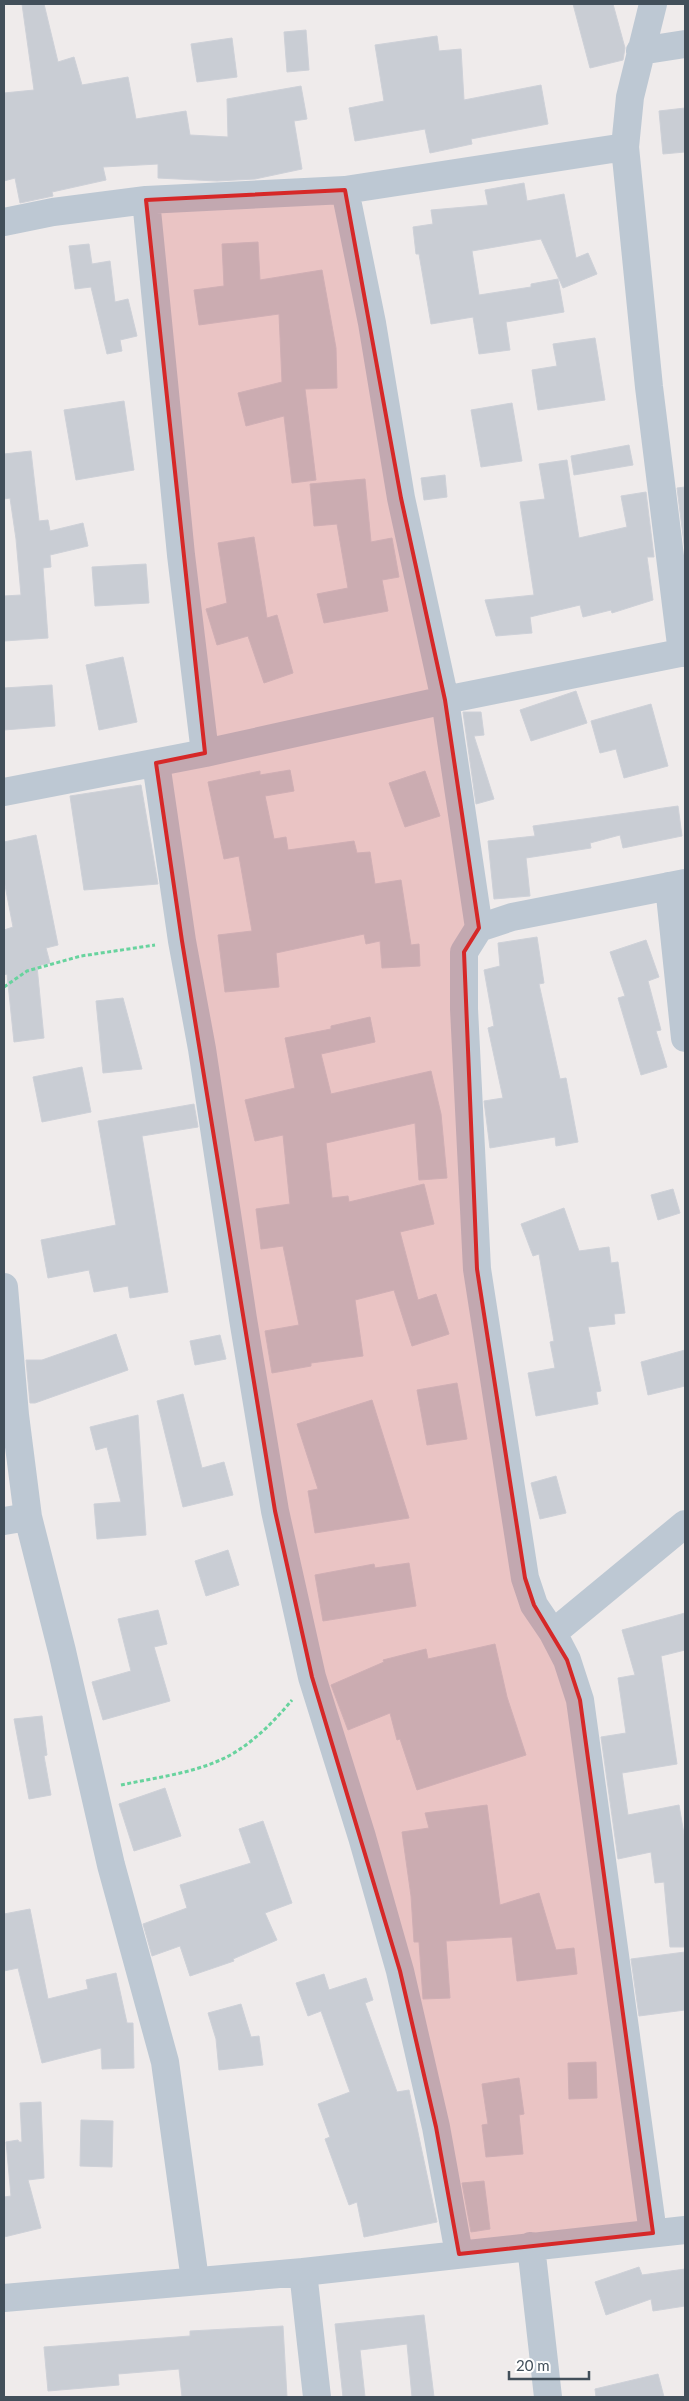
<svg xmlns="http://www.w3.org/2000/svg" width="689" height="2401" viewBox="0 0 689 2401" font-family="Lato,sans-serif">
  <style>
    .building { fill: #c9cdd4; stroke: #ced1d8 }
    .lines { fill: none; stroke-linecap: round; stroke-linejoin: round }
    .path { stroke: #68d39e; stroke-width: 3; stroke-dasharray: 4 2.5; stroke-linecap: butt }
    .minor { stroke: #bdc8d3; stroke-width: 28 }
    .marked { fill: #d62828; fill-opacity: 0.2; stroke: #d62828; stroke-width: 4; stroke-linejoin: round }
  </style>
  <rect width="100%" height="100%" fill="#efebeb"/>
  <path class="building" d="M 22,4 L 44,4 L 58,62 L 74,57 L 82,85 L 128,77 L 136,119 L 186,111 L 190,135 L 228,137 L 227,99 L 301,86 L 307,119 L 294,121 L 302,169 L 255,179 L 217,181 L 158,178 L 158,164 L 103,167 L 106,180 L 52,192 L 53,196 L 20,203 L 15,178 L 4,181 L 4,93 L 34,90 Z
    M 573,4 L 613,4 L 625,48 L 623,60 L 590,68 Z
    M 306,30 L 309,70 L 287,72 L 284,32 Z
    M 437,36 L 439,51 L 461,49 L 464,100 L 541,85 L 548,124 L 471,139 L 472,144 L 430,153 L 425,129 L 355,141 L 349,108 L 384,101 L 375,45 Z
    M 232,38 L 237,77 L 197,82 L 191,44 Z
    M 685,108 L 685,152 L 663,154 L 659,111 Z
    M 524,183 L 527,201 L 564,194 L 576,258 L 588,253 L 597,274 L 563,288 L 541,239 L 472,251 L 479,295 L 531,287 L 531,284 L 558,279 L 564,312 L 506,322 L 510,350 L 479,354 L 473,317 L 431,324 L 419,254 L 416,254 L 413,227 L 433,224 L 431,210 L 488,205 L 485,190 Z
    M 258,242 L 260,280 L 322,270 L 336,348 L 337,388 L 305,389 L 316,480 L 292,483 L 284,416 L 246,426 L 238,393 L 282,382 L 279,314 L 199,325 L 194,290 L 224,286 L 222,244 Z
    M 89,244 L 92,264 L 110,261 L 115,302 L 128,299 L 137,336 L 120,340 L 122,351 L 107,354 L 91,287 L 75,289 L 69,246 Z
    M 595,338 L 605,400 L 538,410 L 532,370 L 557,366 L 553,344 Z
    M 124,401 L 134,470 L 76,480 L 64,410 Z
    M 512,403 L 522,461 L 481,467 L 471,410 Z
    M 629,445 L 633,465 L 574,475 L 571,456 Z
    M 31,451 L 39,521 L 48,520 L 50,531 L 83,523 L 88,546 L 50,555 L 51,567 L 43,568 L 48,638 L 4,641 L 4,596 L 21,595 L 16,539 L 10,498 L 4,499 L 4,454 Z
    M 567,460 L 579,538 L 627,527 L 621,496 L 646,492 L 654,557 L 647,557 L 653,600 L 612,613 L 611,610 L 583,617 L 580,605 L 530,617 L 532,633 L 496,636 L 485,600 L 534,595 L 520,502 L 545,499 L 539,464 Z
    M 445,475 L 447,497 L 424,500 L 421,478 Z
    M 365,479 L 371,542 L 392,538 L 399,577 L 382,580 L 388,611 L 324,623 L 317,594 L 348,588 L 337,524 L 314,526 L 310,484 Z
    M 685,487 L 685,552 L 677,488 Z
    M 254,537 L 267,618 L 277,615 L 293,673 L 264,683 L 248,636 L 217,645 L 206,609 L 227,603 L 218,543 Z
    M 146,564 L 149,603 L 95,606 L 92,567 Z
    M 123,657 L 137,722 L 99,730 L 86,665 Z
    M 52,685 L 55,726 L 4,730 L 4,688 Z
    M 576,691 L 587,723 L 531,741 L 520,710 Z
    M 651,704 L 668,766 L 624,778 L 616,749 L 600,753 L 591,721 Z
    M 463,712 L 481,712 L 484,735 L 474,736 L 494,799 L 476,804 Z
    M 290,770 L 294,791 L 265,796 L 274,839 L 286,837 L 288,850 L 354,841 L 357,853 L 370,852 L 375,884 L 401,880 L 411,945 L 419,944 L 420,966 L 382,968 L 380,941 L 366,944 L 364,934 L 276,953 L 279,987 L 225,992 L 218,935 L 252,931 L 239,856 L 224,859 L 208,782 L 260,771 L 260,775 Z
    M 425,771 L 440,816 L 405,827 L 389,783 Z
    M 141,785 L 158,884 L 84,890 L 70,796 Z
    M 678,806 L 682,836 L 623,848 L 620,835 L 590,843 L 591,848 L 526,858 L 530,896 L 494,899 L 488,841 L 535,836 L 533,826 Z
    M 36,835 L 58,945 L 46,948 L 50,963 L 37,966 L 44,1038 L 14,1042 L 7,974 L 4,975 L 4,930 L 13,927 L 4,880 L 4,842 Z
    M 537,937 L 544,983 L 539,984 L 560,1079 L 566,1078 L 578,1142 L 556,1146 L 555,1137 L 490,1148 L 484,1101 L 503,1098 L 488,1028 L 494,1026 L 484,970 L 500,966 L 498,943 Z
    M 646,940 L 659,977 L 648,981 L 661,1030 L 656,1031 L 667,1067 L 641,1075 L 618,998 L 625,996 L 610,952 Z
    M 123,998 L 142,1069 L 103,1073 L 96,1001 Z
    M 370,1017 L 375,1042 L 321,1054 L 331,1094 L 431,1071 L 441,1114 L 447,1178 L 419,1180 L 415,1123 L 326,1143 L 332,1198 L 348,1196 L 349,1202 L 424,1184 L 434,1224 L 400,1232 L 418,1300 L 436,1294 L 449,1334 L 412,1346 L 394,1290 L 355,1300 L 363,1356 L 311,1363 L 311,1366 L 272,1373 L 265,1331 L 299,1325 L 283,1246 L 261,1249 L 256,1209 L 290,1204 L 283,1135 L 255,1141 L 245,1100 L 295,1088 L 285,1038 L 331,1029 L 331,1026 Z
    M 82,1067 L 91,1112 L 42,1122 L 33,1077 Z
    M 194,1104 L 198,1127 L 142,1136 L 168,1292 L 130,1298 L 128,1286 L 94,1292 L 89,1270 L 48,1278 L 41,1240 L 116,1225 L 98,1121 Z
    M 673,1189 L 680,1213 L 658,1220 L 651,1195 Z
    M 564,1208 L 579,1251 L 609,1247 L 611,1263 L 618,1262 L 625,1313 L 614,1314 L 615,1324 L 588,1327 L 601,1391 L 596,1392 L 598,1404 L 536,1416 L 528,1373 L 555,1368 L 550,1342 L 554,1341 L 539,1254 L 533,1256 L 521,1224 Z
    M 116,1334 L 128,1370 L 35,1403 L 30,1403 L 26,1360 L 42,1360 Z
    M 220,1335 L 226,1359 L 195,1365 L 190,1341 Z
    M 685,1350 L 685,1386 L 648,1395 L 641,1362 Z
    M 457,1383 L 467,1439 L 427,1445 L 417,1390 Z
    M 183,1394 L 202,1468 L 224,1462 L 233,1495 L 183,1507 L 157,1401 Z
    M 372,1400 L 409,1518 L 315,1533 L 308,1491 L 318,1489 L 297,1424 Z
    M 138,1415 L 146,1535 L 97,1539 L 94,1504 L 121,1502 L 107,1447 L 96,1450 L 90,1427 Z
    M 556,1476 L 566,1513 L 540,1519 L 531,1483 Z
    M 228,1550 L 239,1585 L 206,1596 L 195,1561 Z
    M 409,1563 L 416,1606 L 323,1621 L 315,1575 L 374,1564 L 375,1568 Z
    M 158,1610 L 167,1644 L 154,1647 L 170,1701 L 103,1720 L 92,1682 L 131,1671 L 118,1619 Z
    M 685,1613 L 685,1650 L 661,1656 L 677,1764 L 622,1773 L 628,1815 L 679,1805 L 685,1840 L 685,1947 L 670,1947 L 664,1882 L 655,1883 L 651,1852 L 618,1859 L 601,1737 L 626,1733 L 618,1678 L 635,1675 L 622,1630 Z
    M 495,1644 L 507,1697 L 526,1755 L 417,1790 L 400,1739 L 397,1740 L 390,1713 L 348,1730 L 331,1685 L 384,1662 L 383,1660 L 426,1649 L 428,1659 Z
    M 42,1716 L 47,1755 L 44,1756 L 51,1795 L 29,1799 L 14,1719 Z
    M 165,1788 L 181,1836 L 134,1851 L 119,1804 Z
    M 487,1805 L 500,1905 L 539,1893 L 556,1950 L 574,1948 L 577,1974 L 517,1981 L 512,1937 L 446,1941 L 450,1998 L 423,1999 L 419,1942 L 414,1942 L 411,1896 L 402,1832 L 429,1828 L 425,1813 Z
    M 263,1821 L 292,1903 L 265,1913 L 277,1940 L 233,1959 L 234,1961 L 190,1976 L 180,1946 L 152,1956 L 143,1924 L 187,1908 L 180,1885 L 251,1863 L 239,1829 Z
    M 30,1909 L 48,1999 L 88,1989 L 86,1980 L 116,1973 L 127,2023 L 133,2023 L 134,2068 L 102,2069 L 101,2048 L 42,2063 L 18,1968 L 4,1971 L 4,1914 Z
    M 685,1952 L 685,2010 L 639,2016 L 631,1959 Z
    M 324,1974 L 329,1990 L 366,1978 L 373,2000 L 365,2003 L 397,2092 L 409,2090 L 437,2222 L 364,2237 L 357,2202 L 349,2205 L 325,2139 L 330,2137 L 318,2104 L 350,2092 L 321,2011 L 308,2016 L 296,1983 Z
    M 241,2004 L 251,2037 L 259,2036 L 263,2065 L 219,2070 L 216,2039 L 208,2013 Z
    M 596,2062 L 597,2098 L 569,2099 L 568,2063 Z
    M 519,2078 L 524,2114 L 519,2115 L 523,2154 L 486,2157 L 482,2125 L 488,2124 L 482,2084 Z
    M 41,2102 L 44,2178 L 28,2180 L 41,2228 L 4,2237 L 4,2197 L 11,2196 L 6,2142 L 18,2140 L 19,2142 L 22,2142 L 20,2103 Z
    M 81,2120 L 113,2121 L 112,2167 L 80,2166 Z
    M 484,2181 L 490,2229 L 471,2232 L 462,2183 Z
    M 639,2267 L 642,2275 L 685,2269 L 685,2306 L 653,2311 L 651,2299 L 606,2315 L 595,2282 Z
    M 424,2315 L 434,2397 L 412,2397 L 407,2344 L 360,2350 L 365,2397 L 343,2397 L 335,2324 Z
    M 283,2326 L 287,2397 L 182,2397 L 179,2369 L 118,2374 L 119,2385 L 48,2391 L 44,2347 L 190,2336 L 190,2331 Z
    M 658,2374 L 664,2397 L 596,2397 L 595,2389 Z"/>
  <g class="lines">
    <path class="path" d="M 4,987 L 27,971 L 81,956 L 155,945
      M 121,1785 C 153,1778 188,1774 218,1761 C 247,1749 272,1724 292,1700"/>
    <path class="minor" d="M 653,4 L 630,97 L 625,147 L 649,387 L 682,653
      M 640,51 L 685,44
      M 345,190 L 372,323 L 401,498 L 445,700 L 479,928 L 464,952 L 464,1009 L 477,1269 L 525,1578 L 534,1605 L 553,1633 L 567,1660 L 580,1700 L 653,2233
      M 146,200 L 181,555 L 205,753
      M 4,222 L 53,212 L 146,200 L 345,190 L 625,147
      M 156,763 L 182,941 L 202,1049 L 243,1319 L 275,1511 L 312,1677 L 362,1837 L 400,1971 L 436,2127 L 459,2254
      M 4,792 L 205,753 L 445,700 L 685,652
      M 669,886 L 685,1038
      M 479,928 L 512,917 L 685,883
      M 4,1287 L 15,1415 L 28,1517 L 62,1651 L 111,1865 L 165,2062 L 195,2280
      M 4,1521 L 28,1517
      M 553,1633 L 685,1524
      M 531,2246 L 548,2397
      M 303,2272 L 317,2397
      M 4,2298 L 303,2272 L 685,2230"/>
  </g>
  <path class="marked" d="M 345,190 L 401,498 L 445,700 L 479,928 L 464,952 L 477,1269 L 525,1578 L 534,1605 L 567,1660 L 580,1700 L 653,2233 L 459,2254 L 436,2127 L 400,1971 L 312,1677 L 275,1511 L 182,941 L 156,763 L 205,753 L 146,200 Z"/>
  <rect width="689" height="2401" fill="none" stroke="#424f5a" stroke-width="10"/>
  <path d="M509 2371v8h80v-8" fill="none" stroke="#424f5a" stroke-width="2.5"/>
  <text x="516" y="2371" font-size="15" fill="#424f5a" stroke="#ffffff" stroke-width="4" paint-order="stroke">20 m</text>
</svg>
